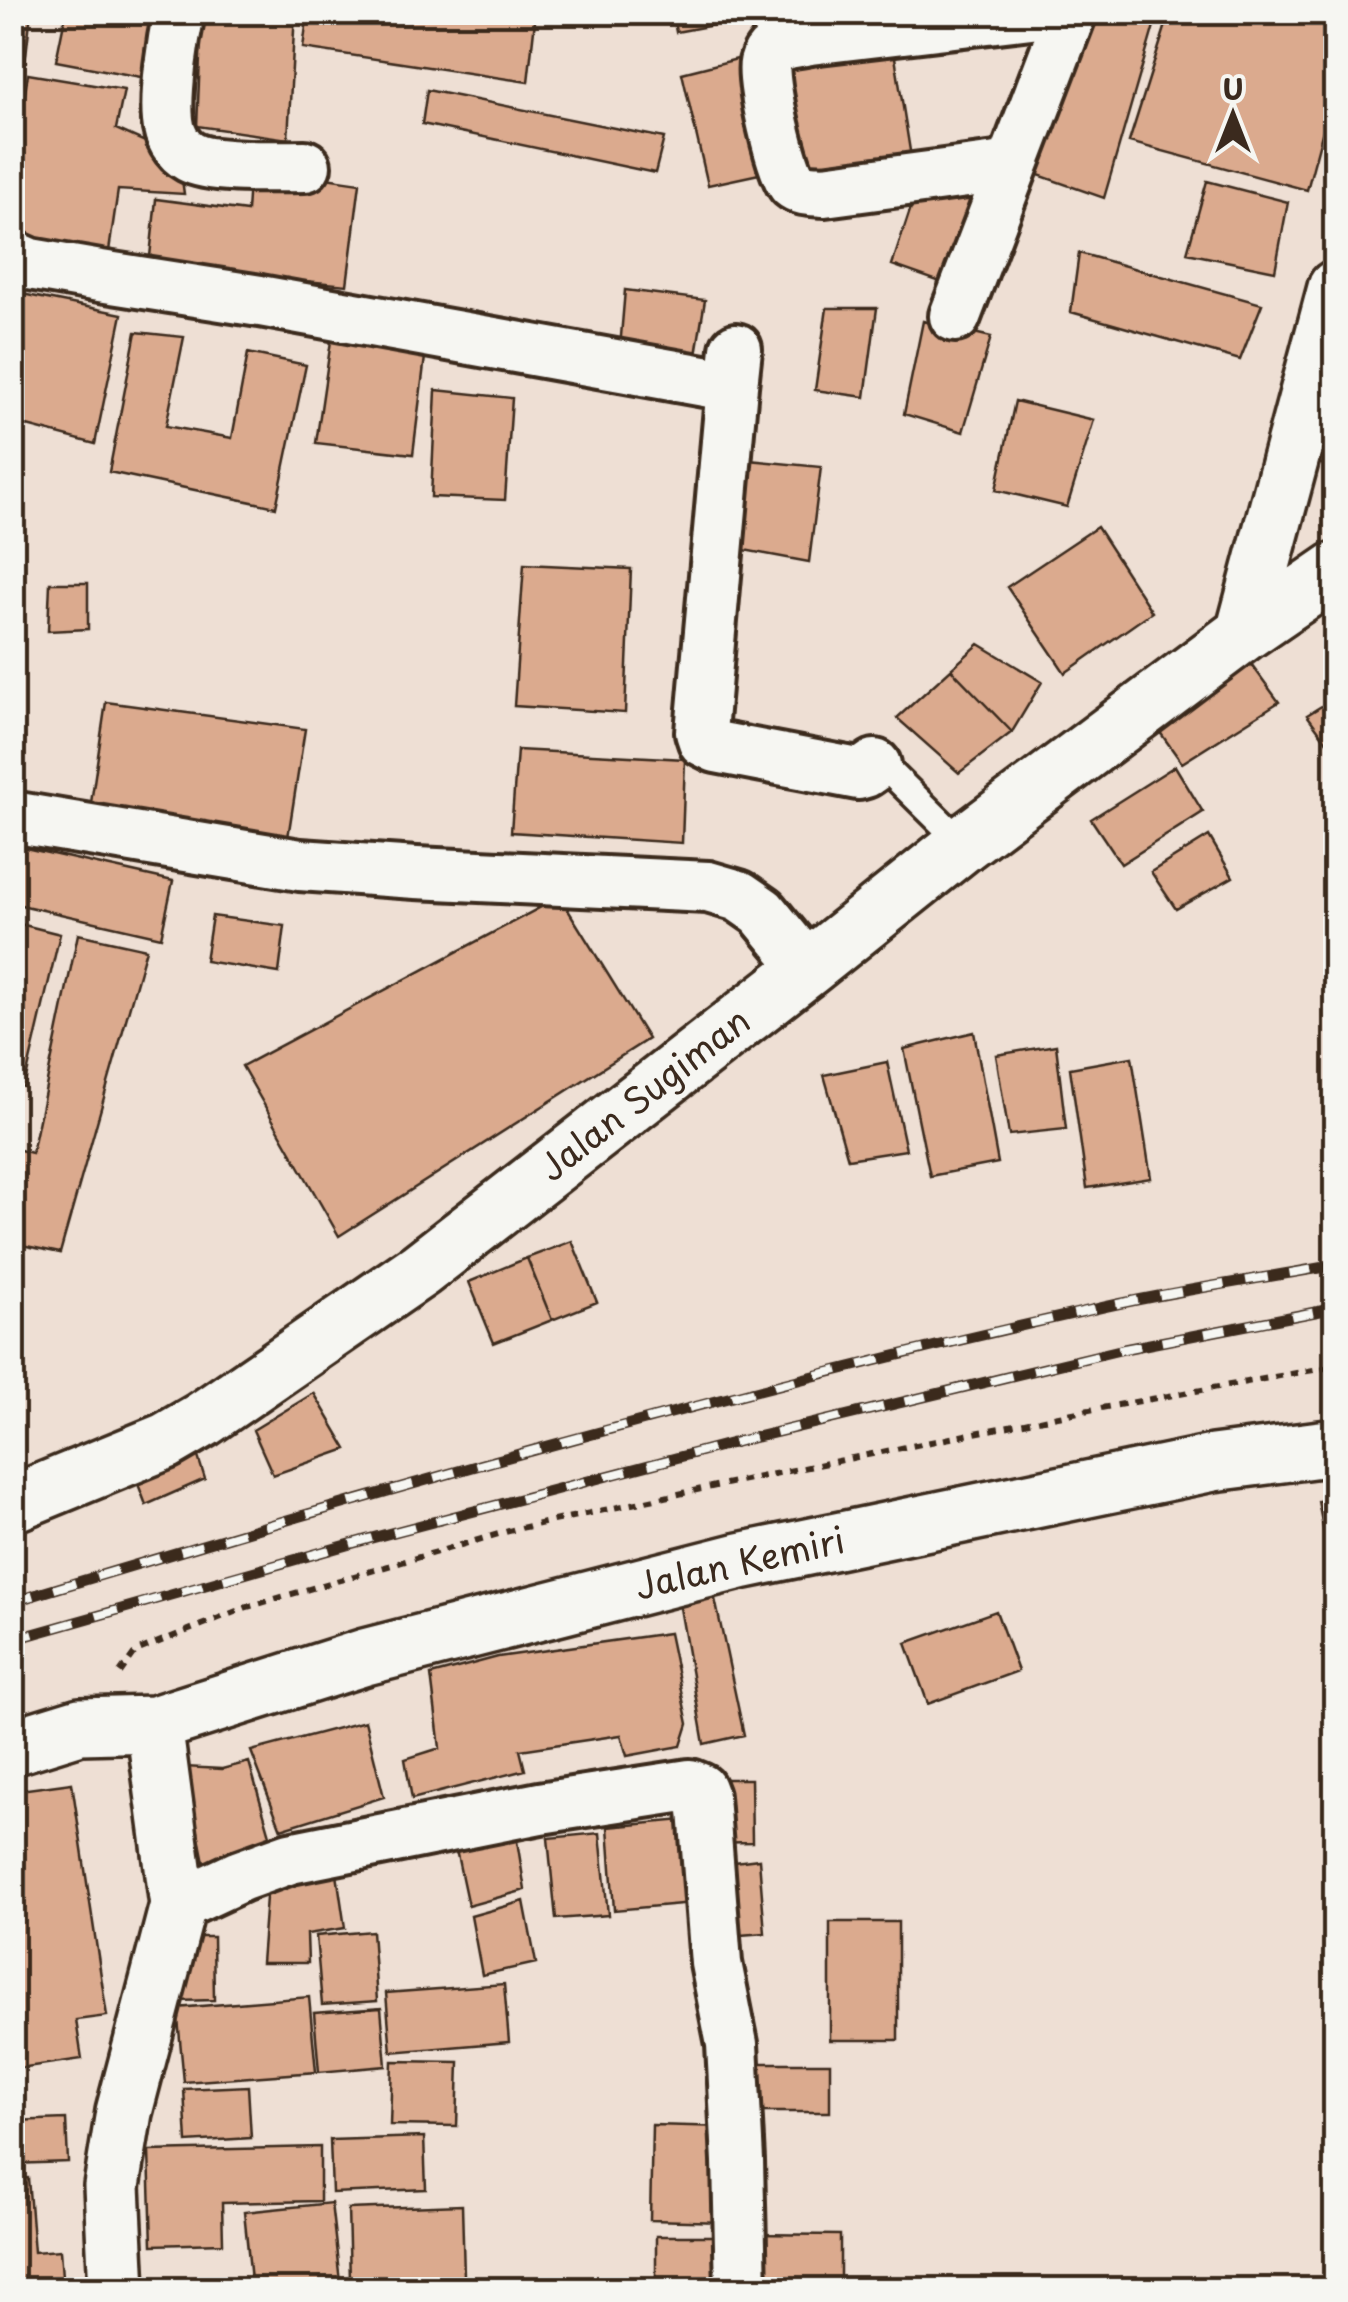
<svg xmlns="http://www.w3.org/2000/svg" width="1348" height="2302" viewBox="0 0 1348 2302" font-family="'Playpen Sans',sans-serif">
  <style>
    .building { fill: #dbaa8e; stroke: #3b2a1e; stroke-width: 2.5 }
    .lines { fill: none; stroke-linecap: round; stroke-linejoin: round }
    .lane-casing { stroke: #3b2a1e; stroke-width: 32 }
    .street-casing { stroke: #3b2a1e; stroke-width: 58 }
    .secondary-casing { stroke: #3b2a1e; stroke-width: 62 }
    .path { stroke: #3b2a1e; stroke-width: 6; stroke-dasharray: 8 8; stroke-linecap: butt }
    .lane { stroke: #f6f6f2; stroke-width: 25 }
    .street { stroke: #f6f6f2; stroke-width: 50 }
    .secondary { stroke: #f6f6f2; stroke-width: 55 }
    .rail-casing { stroke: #3b2a1e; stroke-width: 11 }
    .rail { stroke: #f6f6f2; stroke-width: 8; stroke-dasharray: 22; stroke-linecap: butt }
    .labels { text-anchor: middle; stroke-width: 9; stroke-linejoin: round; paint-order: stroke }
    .street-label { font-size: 35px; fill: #3b2a1e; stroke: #f6f6f2 }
  </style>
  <rect width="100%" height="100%" fill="#eedfd4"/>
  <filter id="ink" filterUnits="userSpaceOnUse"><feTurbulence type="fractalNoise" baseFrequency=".01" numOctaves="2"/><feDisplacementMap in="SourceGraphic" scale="20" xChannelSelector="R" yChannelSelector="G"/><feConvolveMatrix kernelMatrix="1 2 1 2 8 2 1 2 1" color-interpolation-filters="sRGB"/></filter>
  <g filter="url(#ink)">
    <path class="building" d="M 12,12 L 31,12 L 24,73 L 12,73 Z
      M 66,12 L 175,12 L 162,81 L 56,61 Z
      M 202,12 L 295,12 L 288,139 L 197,126 Z
      M 308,12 L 536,12 L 528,82 L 303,48 Z
      M 672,12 L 785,12 L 676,32 Z
      M 1076,12 L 1158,12 L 1104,198 L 1027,171 Z
      M 1170,12 L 1280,12 L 1336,28 L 1336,81 L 1307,190 L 1129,142 Z
      M 891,32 L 911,157 L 795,167 L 770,57 Z
      M 745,57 L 773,171 L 708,185 L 682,73 Z
      M 28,74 L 124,90 L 116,129 L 179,157 L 184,194 L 118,190 L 109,251 L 12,242 L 12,174 Z
      M 427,90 L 664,138 L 655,173 L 422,124 Z
      M 250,167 L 360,183 L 347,285 L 149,266 L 156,199 L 247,211 Z
      M 1207,181 L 1288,202 L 1275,271 L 1187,253 Z
      M 919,183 L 993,185 L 963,290 L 892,265 Z
      M 1079,253 L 1262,304 L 1240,360 L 1071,312 Z
      M 625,290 L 705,300 L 696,355 L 620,348 Z
      M 12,292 L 122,314 L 95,444 L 12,422 Z
      M 827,308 L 877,308 L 865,397 L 815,390 Z
      M 923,321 L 991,337 L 963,432 L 904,414 Z
      M 136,332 L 184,337 L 166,426 L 232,438 L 248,353 L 306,365 L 276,507 L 109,472 Z
      M 332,334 L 427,341 L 413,454 L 316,443 Z
      M 1336,346 L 1335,469 L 1294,454 Z
      M 436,390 L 512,398 L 505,500 L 431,497 Z
      M 1015,401 L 1094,420 L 1067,507 L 996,490 Z
      M 749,460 L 821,467 L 809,562 L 744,550 Z
      M 1097,527 L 1152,612 L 1065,673 L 1007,587 Z
      M 524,564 L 631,569 L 625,713 L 514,706 Z
      M 50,583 L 88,583 L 88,629 L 48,631 Z
      M 979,644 L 1042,682 L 1012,732 L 951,669 Z
      M 1249,661 L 1279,702 L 1182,763 L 1152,721 Z
      M 951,669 L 1012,732 L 959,773 L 897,718 Z
      M 1336,697 L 1336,754 L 1307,715 Z
      M 106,702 L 305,729 L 286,850 L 88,823 Z
      M 517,750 L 685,759 L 682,843 L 511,832 Z
      M 1175,766 L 1203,812 L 1121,864 L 1091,819 Z
      M 1209,836 L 1233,877 L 1176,909 L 1151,872 Z
      M 12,845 L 173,881 L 161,937 L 12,903 Z
      M 560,897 L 648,1039 L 339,1236 L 242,1066 Z
      M 212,916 L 285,926 L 279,973 L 205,961 Z
      M 12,922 L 60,934 L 24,1087 L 12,1084 Z
      M 78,934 L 146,949 L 60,1253 L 12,1243 L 12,1148 L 32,1153 Z
      M 974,1032 L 998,1163 L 930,1176 L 904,1049 Z
      M 1056,1045 L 1066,1129 L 1009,1135 L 996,1055 Z
      M 1132,1057 L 1151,1178 L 1087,1188 L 1070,1068 Z
      M 887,1062 L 906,1150 L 848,1159 L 824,1075 Z
      M 572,1241 L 597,1302 L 552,1320 L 527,1258 Z
      M 527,1258 L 552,1320 L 494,1343 L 469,1282 Z
      M 314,1393 L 347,1449 L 273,1475 L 253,1430 Z
      M 194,1444 L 205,1479 L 146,1505 L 132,1468 Z
      M 1336,1498 L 1336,1585 L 1334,1586 L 1318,1501 Z
      M 714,1594 L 744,1735 L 704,1744 L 679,1602 Z
      M 996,1611 L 1018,1671 L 928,1704 L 906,1643 Z
      M 669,1633 L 688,1724 L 681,1746 L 627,1756 L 621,1735 L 520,1750 L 525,1770 L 412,1799 L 405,1759 L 440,1748 L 431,1675 L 498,1657 Z
      M 365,1721 L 384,1797 L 281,1829 L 251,1751 Z
      M 249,1762 L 272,1842 L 241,1860 L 204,1862 L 185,1767 L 222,1769 Z
      M 706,1779 L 751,1779 L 752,1842 L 708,1843 Z
      M 72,1783 L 107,2016 L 76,2020 L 82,2059 L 12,2069 L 12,1791 Z
      M 513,1816 L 525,1890 L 468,1906 L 452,1831 Z
      M 694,1819 L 704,1902 L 614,1910 L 608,1827 Z
      M 600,1833 L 608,1915 L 556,1919 L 548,1838 Z
      M 334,1854 L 345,1928 L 307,1934 L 308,1963 L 261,1963 L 268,1871 Z
      M 759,1859 L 765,1933 L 715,1937 L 710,1865 Z
      M 524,1901 L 536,1963 L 482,1975 L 471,1916 Z
      M 830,1922 L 898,1922 L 898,2040 L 830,2040 Z
      M 372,1931 L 377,2001 L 322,2005 L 316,1936 Z
      M 176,1937 L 213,1937 L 214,2000 L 177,2001 Z
      M 504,1984 L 509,2042 L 391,2052 L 386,1993 Z
      M 309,1997 L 316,2072 L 184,2082 L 177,2008 Z
      M 381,2008 L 386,2066 L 319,2072 L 314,2013 Z
      M 392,2061 L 459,2062 L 457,2126 L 390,2125 Z
      M 756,2063 L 830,2063 L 830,2112 L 756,2112 Z
      M 248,2086 L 251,2138 L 187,2142 L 184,2089 Z
      M 66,2119 L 68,2162 L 12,2164 L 12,2121 Z
      M 652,2125 L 727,2127 L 724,2222 L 650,2220 Z
      M 424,2137 L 426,2189 L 332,2193 L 330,2140 Z
      M 320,2147 L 320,2201 L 222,2203 L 223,2243 L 152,2245 L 149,2151 Z
      M 28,2178 L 34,2252 L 60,2250 L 63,2290 L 12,2290 L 12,2179 Z
      M 331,2203 L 341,2290 L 252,2290 L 244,2212 Z
      M 462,2205 L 464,2276 L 350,2280 L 348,2209 Z
      M 745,2234 L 840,2235 L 840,2290 L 745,2290 Z
      M 656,2236 L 733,2236 L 733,2290 L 656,2290 Z
      M 229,2279 L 230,2290 L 184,2290 L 184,2282 Z"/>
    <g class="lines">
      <g class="lane-casing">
        <path id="lane" d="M 875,765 L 891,773 L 963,844"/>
      </g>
      <g class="street-casing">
        <path id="street" d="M 179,12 C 173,40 165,92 168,120 C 169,135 177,150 190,157 C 212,169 279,166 305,166
          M 1012,166 L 824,191 C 814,190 801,191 793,184 C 782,174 761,80 765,63 C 766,59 769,53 773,50 C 781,42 799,42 810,39 L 1039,12
          M 12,256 L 30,264 L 100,276 L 260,301 L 732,386 L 736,349
          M 955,316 L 1071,12
          M 732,386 L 701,732 L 704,741 L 716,747 L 858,774 L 865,772 L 875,765
          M 12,817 L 300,865 L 416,873 L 708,887 L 739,896 L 762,912 L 808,968
          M 178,1905 L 240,1876 L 290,1858 L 540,1808 L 690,1785 L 700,1789 L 703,1797 L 716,1963 L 732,2044 L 738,2161 L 741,2290"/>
      </g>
      <g class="secondary-casing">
        <path id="secondary" d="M 1244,633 L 1336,288
          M 12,1504 L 166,1441 L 202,1420 L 420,1270 L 808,968 L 963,844 L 1244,633 L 1336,570
          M 12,1747 L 80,1726 L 154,1724 L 365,1657 L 740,1561 L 1213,1463 L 1336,1447
          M 117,2290 L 112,2186 L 124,2112 L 178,1905 L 154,1724"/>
      </g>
      <path class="path" d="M 120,1673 L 136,1651 L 247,1607 L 516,1529 L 725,1484 L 1073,1413 L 1336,1366"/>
      <use href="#lane" class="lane"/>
      <use href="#street" class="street"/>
      <use href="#secondary" class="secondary"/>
      <g class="rail-casing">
        <path id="rail" d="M 12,1602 C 369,1494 727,1391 1091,1310 C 1171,1291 1254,1280 1336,1265
          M 12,1640 L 368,1539 L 744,1440 L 1124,1349 L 1336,1308"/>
      </g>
      <use href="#rail" class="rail"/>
    </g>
  </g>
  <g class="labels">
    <g class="street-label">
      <text transform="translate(645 1095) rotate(-38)" y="12">Jalan Sugiman</text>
      <text transform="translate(740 1564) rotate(-13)" y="12">Jalan Kemiri</text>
    </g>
  </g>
  <rect width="1348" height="2302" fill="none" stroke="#f6f6f2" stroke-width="50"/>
  <rect x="25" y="25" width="1298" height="2252" fill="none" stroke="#3b2a1e" stroke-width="4" filter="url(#ink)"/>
  <g transform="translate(1233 115)" stroke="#f6f6f2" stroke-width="8" paint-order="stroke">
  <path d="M0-8L18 38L0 25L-18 38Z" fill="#3b2a1e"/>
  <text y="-15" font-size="28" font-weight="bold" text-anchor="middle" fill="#3b2a1e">U</text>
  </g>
</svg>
